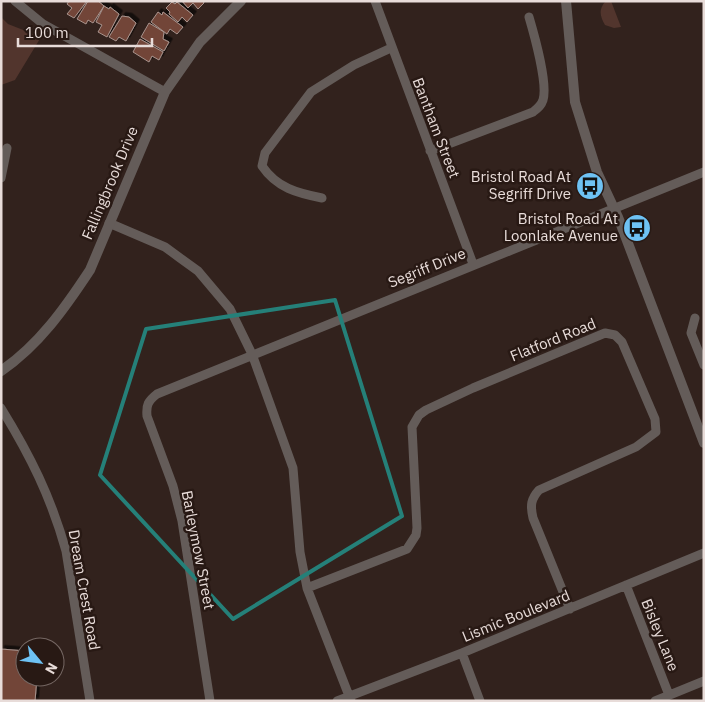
<svg xmlns="http://www.w3.org/2000/svg" width="705" height="702" viewBox="0 0 705 702" font-family="'IBM Plex Sans',sans-serif">
  <style>
    .green { fill: #52352d }
    .building { fill: #724538; stroke: #a8938d; filter: url(#shadow) }
    .lines { fill: none; stroke-linecap: round; stroke-linejoin: round }
    .minor { stroke: #645c59; stroke-width: 9 }
    .tertiary { stroke: #645c59; stroke-width: 10 }
    .marked { fill: none; stroke: #258079; stroke-width: 4; stroke-linejoin: round }
    .labels { text-anchor: middle; stroke-width: 5; stroke-linejoin: round; paint-order: stroke }
    .street-label { font-size: 15px; fill: #e8dcd9; stroke: #281914 }
    .poi-label { font-size: 15px; fill: #e8dcd9; stroke: #281914; text-anchor: end }
  </style>
  <defs>
    <filter id="shadow"><feDropShadow dx="3.5" dy="-3.5" stdDeviation="0" flood-color="#0009"/></filter>
  </defs>
  <rect width="100%" height="100%" fill="#32221d"/>
  <path class="green" d="M 606,1 L 611,1 L 621,27 L 614,28 L 605,25 C 600,16 598,9 606,1 Z
    M 1,17 L 8,24 L 41,37 L 15,80 L 1,85 Z"/>
  <path class="building" d="M 69,1 L 87,1 L 74,18 L 67,14 L 72,8 L 67,4 Z
    M 88,1 L 98,1 L 104,6 L 93,23 L 88,20 L 86,24 L 77,19 Z
    M 182,1 L 203,1 L 204,3 L 198,9 L 193,3 L 188,8 Z
    M 172,2 L 175,4 L 177,2 L 193,15 L 187,22 L 182,17 L 178,22 L 169,14 L 170,12 L 166,8 Z
    M 104,6 L 109,9 L 110,7 L 119,14 L 107,37 L 98,32 L 102,25 L 96,22 Z
    M 158,12 L 162,15 L 163,12 L 183,27 L 177,34 L 170,29 L 167,34 L 151,22 Z
    M 122,16 L 129,17 L 136,23 L 126,41 L 119,37 L 116,41 L 109,37 Z
    M 149,23 L 164,32 L 163,39 L 169,42 L 164,51 L 141,37 Z
    M 140,39 L 163,52 L 159,60 L 152,56 L 149,62 L 133,52 Z
    M 1,649 L 25,651 L 25,677 L 37,677 L 35,701 L 1,701 Z"/>
  <g class="lines">
    <path class="minor" d="M 15,1 L 43,24 L 165,92
      M 375,1 L 473,264
      M 430,151 L 533,112 C 538,108 541,106 543,100 C 548,84 534,34 529,17
      M 1,178 L 7,148
      M 322,198 C 297,193 277,188 262,166 L 265,153 L 311,92 L 354,65 L 391,48
      M 109,223 L 165,247 L 180,258 L 198,271 L 230,309 L 252,354 L 293,468 L 300,552 L 307,588 L 351,701
      M 695,318 L 691,333 L 704,365
      M 1,408 C 30,455 51,497 66,551 L 90,701
      M 626,585 L 669,695
      M 307,588 L 407,549 L 416,535 L 417,528 L 412,427 L 419,415 L 426,410 L 473,388 L 605,333 L 615,335 L 622,342 L 655,419 L 656,432 L 636,447 L 539,490 C 531,499 530,505 533,518 L 570,609
      M 462,653 L 480,701
      M 210,701 L 182,521 L 173,486 L 147,416 C 146,405 148,401 157,394 L 704,172
      M 337,701 L 462,653 L 704,553
      M 655,701 L 704,681"/>
    <path class="tertiary" d="M 566,1 L 575,102 L 597,172 L 618,217 L 704,443
      M 1,371 C 39,345 65,308 90,270 L 165,92 L 200,42 L 241,1"/>
  </g>
  <path class="marked" d="M 335,300 L 402,516 L 233,619 L 100,475 L 146,329 Z"/>
  <defs>
    <g id="bus-disc" transform="scale(1.4375)"><circle r="9.5" fill="#6ec2f4" stroke="#281914"/><path d="M-5-6H5V4H4V6H2V4H-2V6H-4V4H-5ZM-3.5-4V0h7V-4ZM-3.5 1.2v1.5H-2V1.2ZM2 1.2v1.5H3.5V1.2Z" fill="#111"/></g>
  </defs>
  <g fill-rule="evenodd">
    <use href="#bus-disc" x="590" y="186"/>
    <use href="#bus-disc" x="637" y="228"/>
  </g>
  <g class="labels">
    <g class="street-label">
      <text transform="translate(436 128) rotate(69)" y="5">Bantham Street</text>
      <text transform="translate(110 183) rotate(-67)" y="5">Fallingbrook Drive</text>
      <text transform="translate(427 268) rotate(-22)" y="5">Segriff Drive</text>
      <text transform="translate(553 340) rotate(-22)" y="5">Flatford Road</text>
      <text transform="translate(198 550) rotate(79)" y="5">Barleymow Street</text>
      <text transform="translate(84 590) rotate(80)" y="5">Dream Crest Road</text>
      <text transform="translate(516 616) rotate(-22)" y="5">Lismic Boulevard</text>
      <text transform="translate(660 635) rotate(68)" y="5">Bisley Lane</text>
    </g>
    <g class="poi-label">
      <text x="571" y="182">Bristol Road At<tspan x="571" dy="17">Segriff Drive</tspan></text>
      <text x="618" y="224">Bristol Road At<tspan x="618" dy="17">Loonlake Avenue</tspan></text>
    </g>
  </g>
  <rect width="705" height="702" fill="none" stroke="#e8dcd9" stroke-width="5"/>
  <g transform="translate(40 662) rotate(119)"><circle r="24" fill="#281914" stroke="#756763"/>
  <path d="M0-4L9 19L0 12L-9 19Z" fill="#6ec2f4"/>
  <text y="-8" font-size="14" font-weight="bold" text-anchor="middle" fill="#e8dcd9">N</text>
  </g>
  <path d="M18 38v8h134v-8" fill="none" stroke="#e8dcd9" stroke-width="2.5"/>
  <text x="25" y="38" font-size="15" fill="#e8dcd9" stroke="#281914" stroke-width="4" paint-order="stroke">100 m</text>
</svg>
